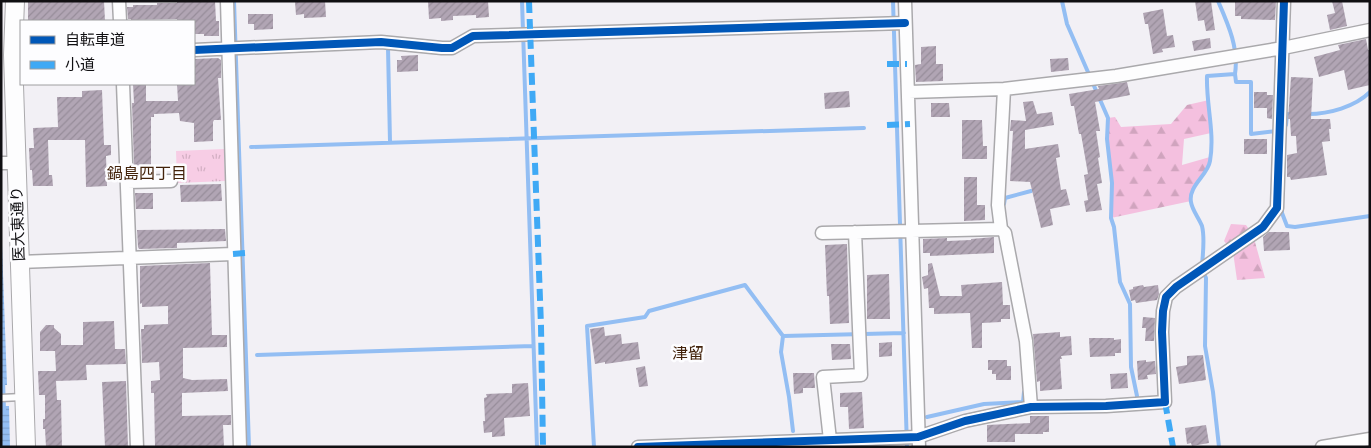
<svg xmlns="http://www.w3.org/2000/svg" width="1371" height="448" viewBox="0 0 1371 448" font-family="Ubuntu,'Noto Sans JP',sans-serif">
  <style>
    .forest { fill: url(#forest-firs) }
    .park { fill: url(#park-tufts) }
    .water { fill: url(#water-rules) }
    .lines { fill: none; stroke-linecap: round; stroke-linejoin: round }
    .stream { stroke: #93bef3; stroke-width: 4 }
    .building { fill: url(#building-hatch) }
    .lane-casing { stroke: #aaa9ac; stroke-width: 9 }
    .street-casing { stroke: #aaa9ac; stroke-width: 15 }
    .secondary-casing { stroke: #aaa9ac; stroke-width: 20 }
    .lane { stroke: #fdfdfe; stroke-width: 6 }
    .street { stroke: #fdfdfe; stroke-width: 12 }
    .secondary { stroke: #fdfdfe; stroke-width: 18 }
    .quiet { stroke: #3fa9f5; stroke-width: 6; stroke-dasharray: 12 6; stroke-linecap: butt }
    .cycleway-casing { stroke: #fdfdff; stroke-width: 11 }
    .cycleway { stroke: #0057b8; stroke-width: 8 }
    .labels { text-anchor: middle; stroke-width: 5; stroke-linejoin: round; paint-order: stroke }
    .street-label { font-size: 15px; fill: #100f12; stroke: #fdfdff }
    .neighbourhood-label { font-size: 16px; fill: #43230b; stroke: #fdfdff }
  </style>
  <defs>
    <pattern id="forest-firs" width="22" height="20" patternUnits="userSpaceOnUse" patternTransform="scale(1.25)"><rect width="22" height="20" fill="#f4c0df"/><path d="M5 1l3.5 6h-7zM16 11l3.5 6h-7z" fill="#d0a4be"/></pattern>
    <pattern id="park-tufts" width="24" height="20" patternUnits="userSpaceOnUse" patternTransform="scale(1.25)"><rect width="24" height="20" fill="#f7cde5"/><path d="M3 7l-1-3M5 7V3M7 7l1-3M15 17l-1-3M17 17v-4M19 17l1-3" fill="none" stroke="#d3afc3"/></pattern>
    <pattern id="water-rules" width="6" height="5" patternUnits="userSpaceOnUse" patternTransform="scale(1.25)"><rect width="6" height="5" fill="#93bef3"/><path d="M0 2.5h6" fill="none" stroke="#7ea2cf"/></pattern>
    <pattern id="building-hatch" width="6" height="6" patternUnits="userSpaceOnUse" patternTransform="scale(1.25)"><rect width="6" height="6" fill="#b1a5b4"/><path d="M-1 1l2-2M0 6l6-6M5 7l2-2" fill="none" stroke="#978d9a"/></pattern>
  </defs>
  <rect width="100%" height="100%" fill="#f2f0f5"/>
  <path class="forest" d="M 1209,100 L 1211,133 L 1184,139 L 1182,165 L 1210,157 L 1210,163 L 1192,191 L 1191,201 L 1111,218 L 1112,183 L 1107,139 L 1108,118 L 1115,117 L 1121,127 L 1171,124 L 1187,105 Z
    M 1231,224 L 1246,225 L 1253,235 L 1265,278 L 1237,280 L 1233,252 L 1224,241 Z"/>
  <path class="park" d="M 224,149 L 225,181 L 177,183 L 176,151 Z"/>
  <path class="water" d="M 1,217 L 7,385 L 1,385 Z
    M 1,406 L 9,406 L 10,447 L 1,447 Z"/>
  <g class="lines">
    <path class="stream" d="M 234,1 L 249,447
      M 522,1 L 537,447
      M 893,1 L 907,447
      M 1062,1 L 1067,24 L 1108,118 L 1107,139 L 1112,183 L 1111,218 L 1114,227 L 1120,282 L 1130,304 L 1131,367 L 1137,396
      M 388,48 L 390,142
      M 1235,74 L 1236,82 L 1251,82 L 1251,134 L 1277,131
      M 1308,114 C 1329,114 1355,107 1370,92
      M 1286,125 L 1287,114 L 1291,114
      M 251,147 L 864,128
      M 1004,204 L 1005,198 L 1031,191
      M 1282,207 L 1282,213 L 1287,226 L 1295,227 L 1370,216
      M 1202,265 C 1203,253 1205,238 1202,226 C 1199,218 1192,210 1191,202 C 1188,186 1208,175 1210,161 C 1215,132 1206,105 1207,76 L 1235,74 C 1239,48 1228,24 1218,1
      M 1203,271 L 1206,278 L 1205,346 L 1213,392 L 1219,447
      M 783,336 L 781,352 L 789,397 L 793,431
      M 257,355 L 533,346
      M 3,380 L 4,410
      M 927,417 L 984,404 L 1023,402 L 1024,392
      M 594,447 L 587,326 L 645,317 L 649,311 L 745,285 L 783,336 L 904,333"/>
  </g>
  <path class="building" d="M 28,1 L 104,1 L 105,21 L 28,21 Z
    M 177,1 L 215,1 L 216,21 L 219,21 L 219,36 L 204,36 L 204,34 L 194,34 L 194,21 L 177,21 L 177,19 L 131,20 L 131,19 L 128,19 L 127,7 L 133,7 L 133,5 L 157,5 L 157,3 L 177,3 Z
    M 325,1 L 326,17 L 304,18 L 304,14 L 296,15 L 295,2 Z
    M 428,1 L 488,1 L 489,17 L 476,18 L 476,15 L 453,16 L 453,20 L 441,21 L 441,18 L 429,19 Z
    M 1195,1 L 1211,1 L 1215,30 L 1206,31 L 1204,20 L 1198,21 Z
    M 1235,1 L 1276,1 L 1275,20 L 1241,19 L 1241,16 L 1235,16 Z
    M 1332,1 L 1342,1 L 1347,26 L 1330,30 L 1327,15 L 1335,13 Z
    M 1163,9 L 1167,36 L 1173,35 L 1175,47 L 1162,49 L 1163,52 L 1153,54 L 1148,24 L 1145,24 L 1143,13 Z
    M 248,14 L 273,14 L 273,29 L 254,30 L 254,24 L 248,24 Z
    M 1210,38 L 1211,48 L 1194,51 L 1192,41 Z
    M 1366,39 L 1368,50 L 1370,50 L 1370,85 L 1348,90 L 1344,70 L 1319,77 L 1314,57 L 1340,50 L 1338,45 Z
    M 936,46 L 936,64 L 943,64 L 943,81 L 916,82 L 915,65 L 921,64 L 921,47 Z
    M 418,55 L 418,71 L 397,72 L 397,60 L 402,60 L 401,56 Z
    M 218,58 L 221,60 L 221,78 L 218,78 L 221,120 L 214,120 L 213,122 L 213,141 L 194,142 L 194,123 L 180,121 L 179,113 L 154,114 L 154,117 L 151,117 L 151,166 L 134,166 L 132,103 L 134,103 L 133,84 L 146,84 L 146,101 L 178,101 L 177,84 L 194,84 L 194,59 Z
    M 1068,58 L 1069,70 L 1051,72 L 1050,59 Z
    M 1291,77 L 1313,78 L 1311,119 L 1330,119 L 1331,129 L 1329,129 L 1330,141 L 1322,142 L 1327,175 L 1291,180 L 1290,177 L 1287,177 L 1287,155 L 1297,153 L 1296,136 L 1291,136 L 1290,119 L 1288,119 Z
    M 1127,82 L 1130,95 L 1095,102 L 1100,131 L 1096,131 L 1100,157 L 1098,158 L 1102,183 L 1097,184 L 1102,210 L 1086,212 L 1084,201 L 1088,200 L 1084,175 L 1088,174 L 1081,134 L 1079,134 L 1074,106 L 1071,106 L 1069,94 L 1099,89 L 1098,86 Z
    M 102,90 L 104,145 L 111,145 L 111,155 L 106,156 L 107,186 L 86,187 L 85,140 L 48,140 L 49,175 L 52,175 L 53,186 L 33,186 L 32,170 L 30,170 L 29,148 L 34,148 L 33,128 L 58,127 L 57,97 L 82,97 L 82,91 Z
    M 849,91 L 850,107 L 825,109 L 824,93 Z
    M 1254,92 L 1267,92 L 1267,95 L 1273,95 L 1272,119 L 1267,118 L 1267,108 L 1254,108 Z
    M 1033,101 L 1037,114 L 1052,112 L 1054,125 L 1025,130 L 1025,149 L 1058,144 L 1060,157 L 1056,158 L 1061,190 L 1066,189 L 1070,205 L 1050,209 L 1053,225 L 1041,228 L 1030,182 L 1010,181 L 1013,131 L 1010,131 L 1011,120 L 1026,121 L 1023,102 Z
    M 931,103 L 949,103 L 950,117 L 931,117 Z
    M 962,120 L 982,120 L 983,146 L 987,146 L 987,159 L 962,159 Z
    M 1244,139 L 1267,139 L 1267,154 L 1244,154 Z
    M 964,177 L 977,177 L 977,205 L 985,205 L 985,220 L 964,221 Z
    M 221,184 L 222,201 L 181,202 L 180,185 Z
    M 135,193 L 153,193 L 153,209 L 136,209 Z
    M 225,229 L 226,241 L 177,243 L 177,248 L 139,249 L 138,247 L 137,230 Z
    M 1269,232 L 1289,232 L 1290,250 L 1264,251 L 1263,237 Z
    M 994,237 L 994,253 L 930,256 L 930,253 L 923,253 L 923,239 L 947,238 L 947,241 L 971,240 L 971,239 Z
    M 847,244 L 849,323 L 830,324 L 829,296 L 827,296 L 825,245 Z
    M 210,263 L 212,335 L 227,335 L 227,347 L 183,348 L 183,378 L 192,380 L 227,379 L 228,391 L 182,393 L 182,416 L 231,415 L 231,425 L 223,425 L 224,447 L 155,447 L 154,393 L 151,393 L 151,381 L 160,380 L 159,362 L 142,363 L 141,329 L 144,329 L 144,325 L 168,324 L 168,306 L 142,307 L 142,303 L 140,304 L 140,266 Z
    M 932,263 L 940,296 L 962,296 L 961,285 L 1002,282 L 1003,305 L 1010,305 L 1010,319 L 1001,319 L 1001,322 L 982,323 L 982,348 L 972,348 L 970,313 L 934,314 L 934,308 L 929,308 L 928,288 L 924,289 L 922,277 L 928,275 L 928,264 Z
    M 889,274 L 890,319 L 867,319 L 867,275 Z
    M 1143,285 L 1144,287 L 1158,285 L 1159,294 L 1157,300 L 1136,303 L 1135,300 L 1131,301 L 1129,290 L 1133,289 L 1133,287 Z
    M 1143,317 L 1155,318 L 1154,341 L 1145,341 L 1146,328 L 1142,328 Z
    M 114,321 L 115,349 L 125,349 L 126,364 L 86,365 L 87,380 L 56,381 L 57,400 L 61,400 L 62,447 L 46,447 L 45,429 L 43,429 L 43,419 L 45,419 L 45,395 L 39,395 L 38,371 L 56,371 L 55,351 L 40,351 L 40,332 L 46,325 L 54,325 L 54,328 L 61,334 L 61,345 L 83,345 L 83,322 Z
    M 604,327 L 605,336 L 621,334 L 622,344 L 638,342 L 640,359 L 605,364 L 605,362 L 595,364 L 590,329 Z
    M 1060,332 L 1060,337 L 1071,336 L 1072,355 L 1061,356 L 1062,359 L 1060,359 L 1062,389 L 1040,391 L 1040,381 L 1037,382 L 1033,334 Z
    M 1089,338 L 1114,338 L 1114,340 L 1121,339 L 1121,353 L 1115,353 L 1115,356 L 1090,357 Z
    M 892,342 L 892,356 L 879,357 L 879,343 Z
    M 831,344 L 850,344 L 851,359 L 832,360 Z
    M 1203,355 L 1206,380 L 1179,384 L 1176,367 L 1187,365 L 1187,356 Z
    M 988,360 L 1007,360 L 1007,366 L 1011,366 L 1011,380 L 996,380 L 996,374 L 992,374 L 992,370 L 988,370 Z
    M 1146,360 L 1146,362 L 1155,361 L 1156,374 L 1147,375 L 1148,379 L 1138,380 L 1137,361 Z
    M 645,366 L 648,386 L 639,387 L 636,368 Z
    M 793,373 L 814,373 L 815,388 L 803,388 L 803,393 L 794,394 Z
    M 1127,373 L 1128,388 L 1111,389 L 1110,374 Z
    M 126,381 L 128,447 L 105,447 L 102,382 Z
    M 528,383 L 530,416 L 504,418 L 505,436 L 492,437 L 492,432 L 484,433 L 483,421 L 485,421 L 484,398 L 487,397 L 486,394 L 512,393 L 512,384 Z
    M 862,392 L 864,428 L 849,429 L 848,407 L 840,407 L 840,393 Z
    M 1030,416 L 1049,416 L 1049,432 L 1043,432 L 1043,434 L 1015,434 L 1015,442 L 987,442 L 987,425 L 1030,423 Z
    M 1206,425 L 1209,443 L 1192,446 L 1191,443 L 1187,444 L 1185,428 Z"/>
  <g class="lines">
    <g class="lane-casing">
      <path id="lane" d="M 1,398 L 22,397"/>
    </g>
    <g class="street-casing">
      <path id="street" d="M 119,1 L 120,21
        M 227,1 L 240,447
        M 905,1 L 919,447
        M 194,50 L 381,42 L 442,48 L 452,48 L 473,36 L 905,23
        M 123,84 L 137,447
        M 1004,89 L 998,205 L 1001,229 L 1005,233 L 1026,341 L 1031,407
        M 909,92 L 1004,89 L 1116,76 L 1283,48 L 1370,30
        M 1,163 L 17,163
        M 127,182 L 171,181
        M 822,233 L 1001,229
        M 19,262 L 233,254
        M 830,440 L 823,377 L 861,375 L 855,232
        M 638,447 L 918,437 L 965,421 L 1031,407 L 1106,406 L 1165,402 L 1162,332 L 1163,311 L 1166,297 L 1176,287 L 1263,227 L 1277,208 L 1284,1
        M 1322,447 L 1370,439"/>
    </g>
    <g class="secondary-casing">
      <path id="secondary" d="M 15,1 L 13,55 L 26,447"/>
    </g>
    <use href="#lane" class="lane"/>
    <use href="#street" class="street"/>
    <use href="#secondary" class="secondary"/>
    <path class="quiet" d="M 529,1 L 541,326 L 543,447
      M 887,64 L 907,64
      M 887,125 L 910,124
      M 233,254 L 246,253
      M 1165,402 L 1173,447"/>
    <g class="cycleway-casing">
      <path id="cycleway" d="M 194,50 L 381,42 L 442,48 L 452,48 L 473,36 L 905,23
        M 638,447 L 918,437 L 965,421 L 1031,407 L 1106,406 L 1165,402 L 1162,332 L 1163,311 L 1166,297 L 1176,287 L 1263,227 L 1277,208 L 1284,1"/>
    </g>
    <use href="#cycleway" class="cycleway"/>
  </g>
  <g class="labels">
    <g class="street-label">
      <text transform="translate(18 224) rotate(-92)" y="5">医大東通り</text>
    </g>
    <g class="neighbourhood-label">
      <text x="147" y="179">鍋島四丁目</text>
      <text x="688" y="359">津留</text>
    </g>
  </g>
  <rect width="1371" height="448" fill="none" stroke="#100f12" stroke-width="5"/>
  <rect x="20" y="20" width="175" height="65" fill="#fdfdff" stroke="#9e9ea0"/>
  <rect x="30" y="36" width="25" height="8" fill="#0057b8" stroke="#9e9ea0"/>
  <text x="65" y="45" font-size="15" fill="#100f12">自転車道</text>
  <rect x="30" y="61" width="25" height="8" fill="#3fa9f5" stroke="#9e9ea0"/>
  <text x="65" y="70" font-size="15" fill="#100f12">小道</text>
</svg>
